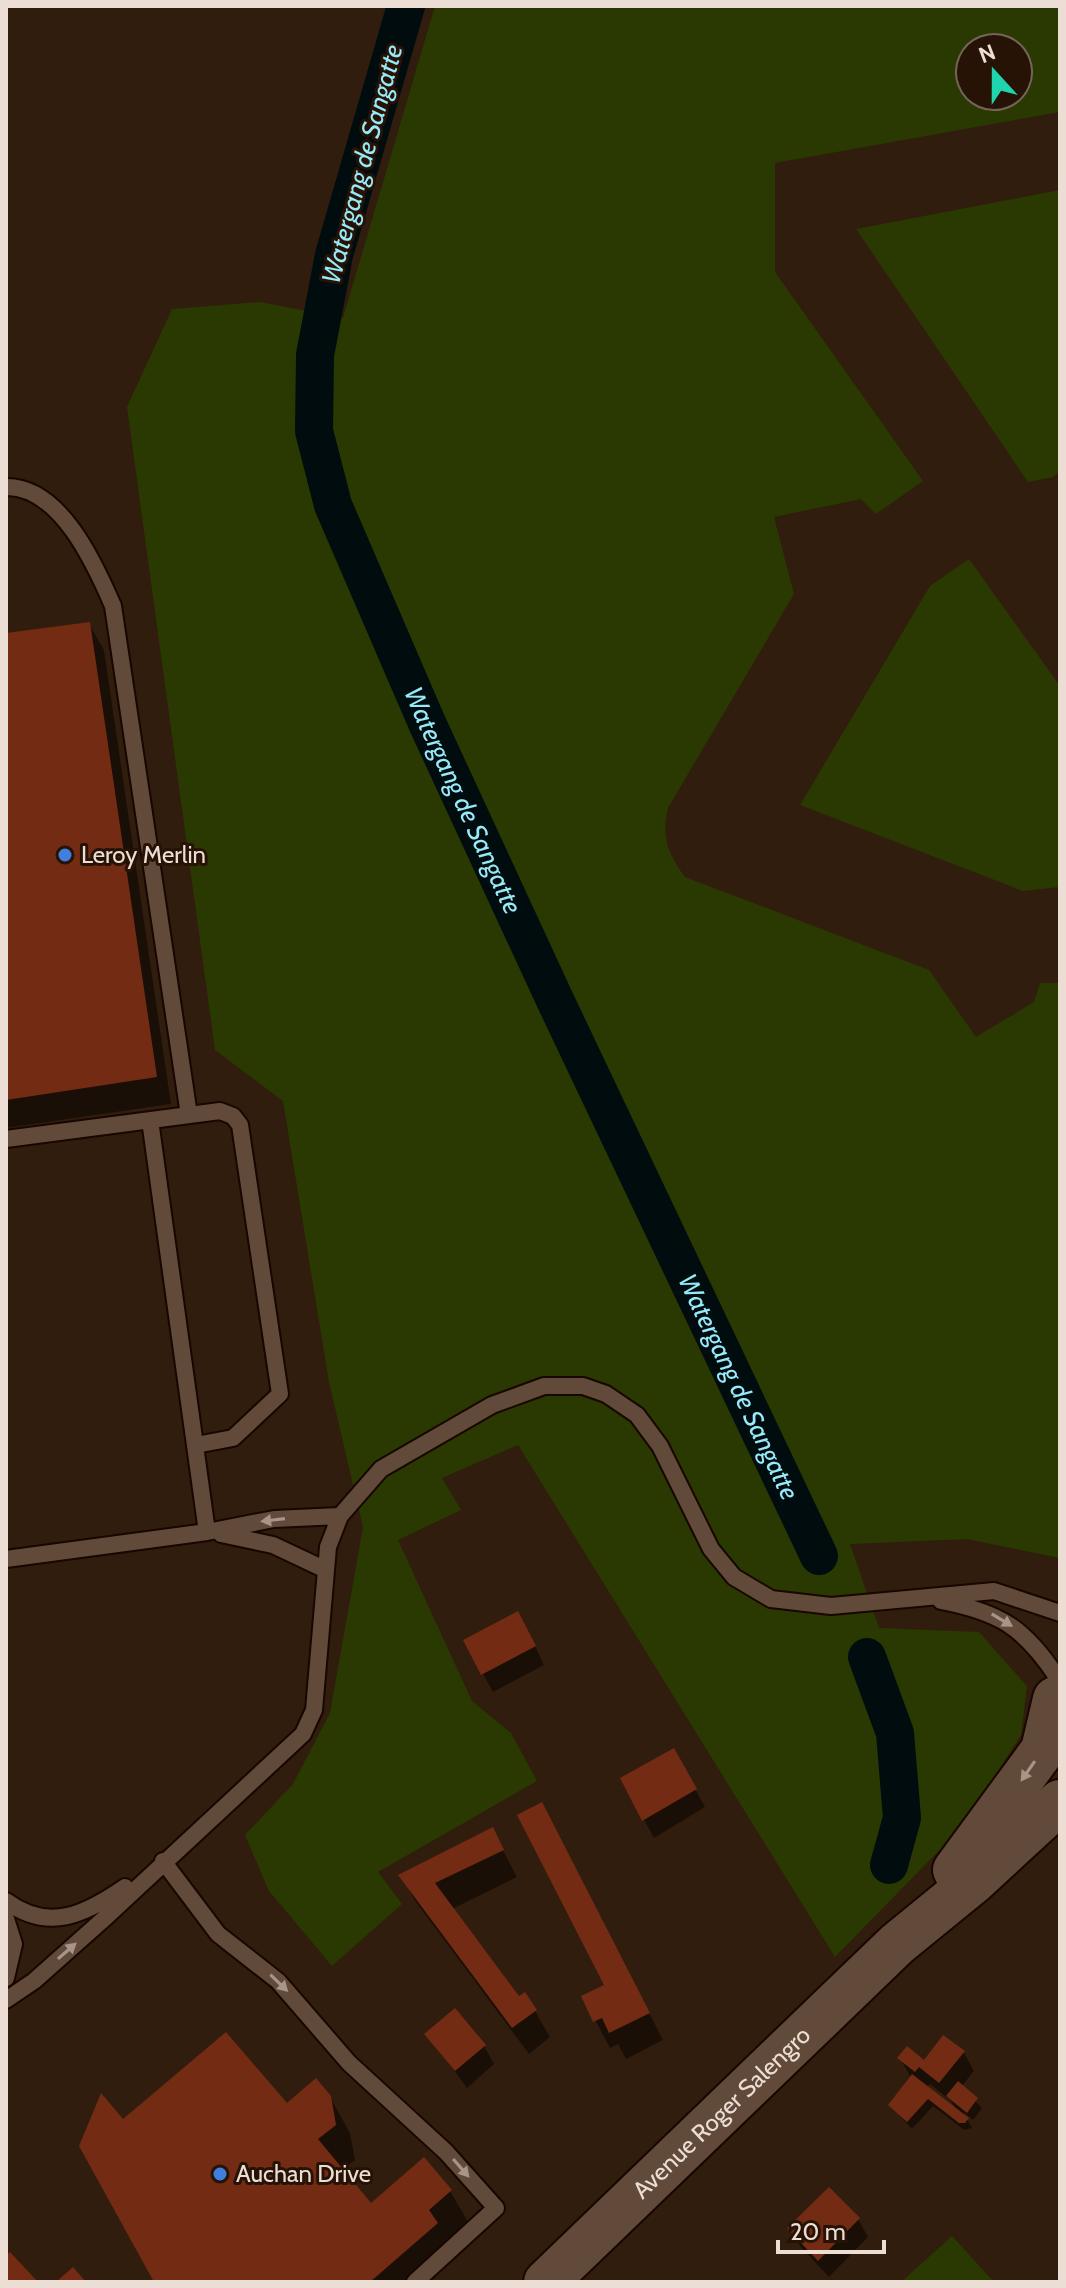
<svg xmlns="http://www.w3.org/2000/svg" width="1066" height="2288" viewBox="0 0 1066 2288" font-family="Cabin,sans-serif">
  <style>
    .green { fill: #293901; fill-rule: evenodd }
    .shadow { fill: #0007; fill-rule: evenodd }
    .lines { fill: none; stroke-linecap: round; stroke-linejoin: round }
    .canal { stroke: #010c0f; stroke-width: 38 }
    .building { fill: #732b13 }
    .lane-casing { stroke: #180600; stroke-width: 20 }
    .secondary-casing { stroke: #180600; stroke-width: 48 }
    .lane { stroke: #624a3a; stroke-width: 16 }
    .secondary { stroke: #624a3a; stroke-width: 44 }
    .oneway { fill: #a89488 }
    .shop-dot { fill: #3f7fe0; stroke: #271305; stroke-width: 3 }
    .labels { text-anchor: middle; stroke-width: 6; stroke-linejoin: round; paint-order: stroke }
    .poi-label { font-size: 24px; fill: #edded5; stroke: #271305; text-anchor: start }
    .street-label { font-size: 24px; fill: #edded5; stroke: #271305 }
    .water-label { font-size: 26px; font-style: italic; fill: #97eaf9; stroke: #271305 }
  </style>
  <rect width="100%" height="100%" fill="#311d0e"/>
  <path class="green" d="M 435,6 L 1060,6 L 1060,112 L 775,163 L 775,272 L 923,481 L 876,514 L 861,499 L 774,517 L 794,594 L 668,808 C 661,837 668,854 685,877 L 929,970 L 976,1037 L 1034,1002 L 1040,983 L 1060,983 L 1060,1558 L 967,1539 L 850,1544 L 879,1628 L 979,1632 L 1027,1686 L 1021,1735 L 962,1827 L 835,1957 L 518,1445 L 442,1478 L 461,1510 L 398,1540 L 472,1701 L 511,1733 L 537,1781 L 378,1872 L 402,1904 L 332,1966 L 269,1891 L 245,1835 L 293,1784 L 330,1713 L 363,1527 L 329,1382 L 283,1101 L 215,1050 L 127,407 L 172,309 L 260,302 L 343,318 ZM 970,48 L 1018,48 L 1018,96 L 970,96 Z
    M 1060,190 L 1060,471 L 1053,477 L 1028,482 L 856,229 Z
    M 969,559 L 1060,686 L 1060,887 L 1023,891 L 800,805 L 930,586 Z
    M 952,2236 L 994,2282 L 901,2282 Z"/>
  <path class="shadow" d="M 89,624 L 104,650 L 171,1104 L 6,1128 L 6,635 Z
    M 528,1631 L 544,1665 L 493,1692 L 465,1641 Z
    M 673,1750 L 705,1807 L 654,1838 L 622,1779 Z
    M 492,1830 L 517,1877 L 452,1909 L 519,1998 L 535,2011 L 550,2037 L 529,2054 L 416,1902 L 401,1876 Z
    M 556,1831 L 663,2040 L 626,2059 L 618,2044 L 610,2048 L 583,1997 L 607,1986 Z
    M 427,2034 L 484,2046 L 494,2064 L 467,2088 Z
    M 964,2053 L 974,2071 L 961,2087 L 982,2108 L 973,2120 L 963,2112 L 972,2128 L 964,2130 L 933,2106 L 912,2129 L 890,2105 L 910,2076 L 900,2058 L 924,2062 ZM 930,2084 L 951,2101 L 958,2112 L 926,2088 Z
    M 330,2097 L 350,2133 L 355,2160 L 342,2170 L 371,2205 L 450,2191 L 470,2225 L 448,2244 L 456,2258 L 428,2282 L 156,2282 L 123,2122 L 287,2106 Z
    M 858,2219 L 868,2237 L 829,2277 L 800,2246 L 789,2228 Z"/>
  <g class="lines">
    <g class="canal">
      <path id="s1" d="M 406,6 L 334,255 L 315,355 L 314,431 L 333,505 L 427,723 L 555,1000 L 819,1556"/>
      <path d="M 867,1657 L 895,1733 L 902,1818 L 889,1865"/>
    </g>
  </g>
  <path class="building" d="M 90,622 L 157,1077 L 6,1100 L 6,633 Z
    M 518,1611 L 536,1646 L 481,1675 L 463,1640 Z
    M 674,1748 L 697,1789 L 642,1821 L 620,1778 Z
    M 542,1802 L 650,2013 L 609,2033 L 602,2018 L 593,2022 L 581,1996 L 604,1985 L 517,1815 Z
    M 493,1827 L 504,1850 L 435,1883 L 519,1996 L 525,1992 L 537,2010 L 512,2028 L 398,1875 Z
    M 455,2008 L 486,2045 L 455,2071 L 424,2034 Z
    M 226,2032 L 287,2103 L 316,2078 L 331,2096 L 336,2125 L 318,2139 L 371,2203 L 424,2157 L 452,2190 L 429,2210 L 438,2223 L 370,2282 L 154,2282 L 79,2146 L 101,2093 L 123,2119 Z
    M 943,2035 L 965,2051 L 939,2083 L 919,2067 L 915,2072 L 897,2058 L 907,2046 L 924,2060 Z
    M 912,2074 L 969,2118 L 965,2123 L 959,2123 L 928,2099 L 907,2122 L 888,2105 Z
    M 958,2081 L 978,2098 L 967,2113 L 946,2096 Z
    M 829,2187 L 860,2218 L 818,2261 L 787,2228 Z
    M 10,2252 L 38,2282 L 6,2282 L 6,2256 Z
    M 73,2267 L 86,2282 L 56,2282 Z"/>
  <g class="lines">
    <g class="lane-casing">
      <path id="lane" d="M 6,487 C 60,486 95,564 113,606 L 189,1115
        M 150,1120 L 207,1532
        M 6,1139 L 220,1111 L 233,1116 L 240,1125 L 280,1394 L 233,1438 L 196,1445
        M 221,1534 L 273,1545 L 326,1570
        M 6,1559 L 207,1532 L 274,1519 L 340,1516
        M 941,1601 C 999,1612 1024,1627 1057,1677
        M 163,1861 L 218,1934 L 278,1981 L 349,2063 L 446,2152 L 496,2208 L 415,2282
        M 6,1901 C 49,1933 86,1914 125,1887
        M 6,1919 L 14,1944 L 6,1978
        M 6,2000 L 34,1981 L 106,1917 L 303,1734 L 314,1710 L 328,1547 L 340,1516 L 381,1469 L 492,1405 L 544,1386 L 583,1386 L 606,1394 L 637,1415 L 660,1446 L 711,1549 L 734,1577 L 771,1599 L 831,1606 L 994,1591 L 1060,1613"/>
    </g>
    <g class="secondary-casing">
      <g id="secondary">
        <path d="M 955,1870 L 1043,1750 L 1055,1699"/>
        <path id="s2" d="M 546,2282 L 897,1944 L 973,1882 L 1060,1802"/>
      </g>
    </g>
    <use href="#lane" class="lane"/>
    <use href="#secondary" class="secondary"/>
  </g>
  <defs><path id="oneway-solid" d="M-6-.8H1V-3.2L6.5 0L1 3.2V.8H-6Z" transform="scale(2)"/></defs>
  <g class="oneway">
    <use href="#oneway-solid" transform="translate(273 1520) rotate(173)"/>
    <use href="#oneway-solid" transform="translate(1002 1620) rotate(31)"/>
    <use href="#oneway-solid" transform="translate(1028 1771) rotate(125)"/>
    <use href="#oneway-solid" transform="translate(67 1951) rotate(-41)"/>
    <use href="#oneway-solid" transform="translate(279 1983) rotate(44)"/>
    <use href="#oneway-solid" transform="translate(461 2168) rotate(49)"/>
  </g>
  <g class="shop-dot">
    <circle cx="65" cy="855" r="8"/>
    <circle cx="220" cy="2174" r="8"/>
  </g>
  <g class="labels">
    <g class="poi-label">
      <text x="81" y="863">Leroy Merlin</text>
      <text x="236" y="2182">Auchan Drive</text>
    </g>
    <g class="street-label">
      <text dy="8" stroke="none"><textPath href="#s2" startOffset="244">Avenue Roger Salengro</textPath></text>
    </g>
    <g class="water-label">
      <text transform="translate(362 164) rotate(-75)" y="9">Watergang de Sangatte</text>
      <text dy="9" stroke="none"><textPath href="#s1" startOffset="836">Watergang de Sangatte</textPath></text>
      <text dy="9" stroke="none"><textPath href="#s1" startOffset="1484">Watergang de Sangatte</textPath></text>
    </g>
  </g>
  <rect width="1066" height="2288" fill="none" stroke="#edded5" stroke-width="16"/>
  <g transform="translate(994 72) rotate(339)"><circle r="38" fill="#271305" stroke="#766458" stroke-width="2"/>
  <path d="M0-6L14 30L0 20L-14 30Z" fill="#1fd5b0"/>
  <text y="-12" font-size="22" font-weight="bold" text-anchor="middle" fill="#edded5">N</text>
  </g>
  <path d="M778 2240v12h106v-12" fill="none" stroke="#edded5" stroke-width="4"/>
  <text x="790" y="2240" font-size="24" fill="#edded5" stroke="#271305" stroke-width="6" paint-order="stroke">20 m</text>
</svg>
